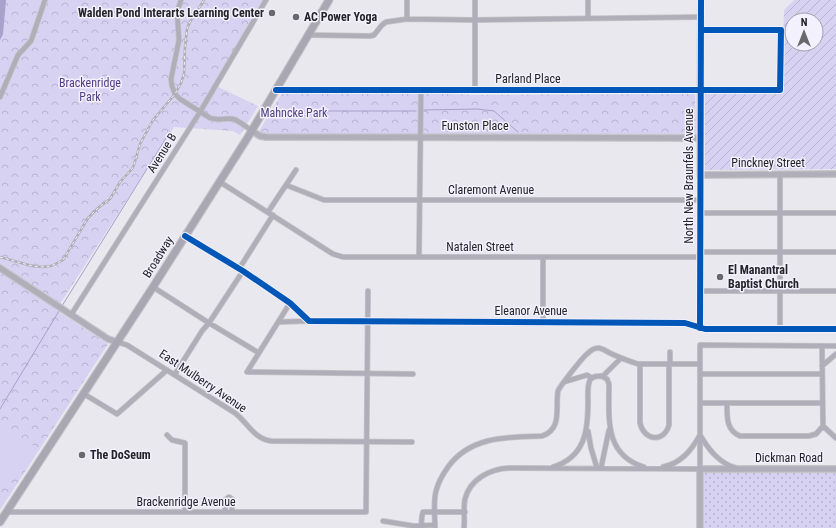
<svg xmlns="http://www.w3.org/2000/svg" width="836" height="528" viewBox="0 0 836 528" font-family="'Roboto Condensed',sans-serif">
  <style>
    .grass { fill: url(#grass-dots) }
    .park { fill: url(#park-crowns) }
    .garden { fill: url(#garden-furrows); fill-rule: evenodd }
    .pitch { fill: #d7d1f2 }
    .water { fill: #a8a1ca }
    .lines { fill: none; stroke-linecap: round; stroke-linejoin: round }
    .stream { stroke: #a8a1ca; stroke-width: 1 }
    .minor-casing { stroke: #c6c5ca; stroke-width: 6 }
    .tertiary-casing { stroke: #c6c5ca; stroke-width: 8 }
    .primary-casing { stroke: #c6c5ca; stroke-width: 9 }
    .minor { stroke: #b0aeb8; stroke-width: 4.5 }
    .tertiary { stroke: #b0aeb8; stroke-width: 5.5 }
    .primary { stroke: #a9a7b2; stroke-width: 7 }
    .rail-casing { stroke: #b0aeb5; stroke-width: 2.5 }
    .rail { stroke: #f3f1fd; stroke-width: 1; stroke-dasharray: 3; stroke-linecap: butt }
    .cycleway-casing { stroke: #f3f1fd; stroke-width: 8 }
    .cycleway { stroke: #0057b8; stroke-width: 6 }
    .poi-dot { fill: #69686d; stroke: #f3f1fd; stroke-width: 1.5 }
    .labels { text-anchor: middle; stroke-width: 3; stroke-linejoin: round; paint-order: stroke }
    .poi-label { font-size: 12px; font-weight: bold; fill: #242328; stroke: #f3f1fd; text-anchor: start }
    .street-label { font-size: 12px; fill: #242328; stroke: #f3f1fd }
    .park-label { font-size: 12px; fill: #513f85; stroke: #f3f1fd }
  </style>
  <defs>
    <pattern id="grass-dots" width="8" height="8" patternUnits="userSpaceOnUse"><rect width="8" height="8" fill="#d7d1f2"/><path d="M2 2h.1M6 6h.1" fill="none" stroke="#b8b3d0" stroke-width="1.8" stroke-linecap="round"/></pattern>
    <pattern id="park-crowns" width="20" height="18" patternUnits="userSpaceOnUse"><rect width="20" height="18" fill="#d7d1f2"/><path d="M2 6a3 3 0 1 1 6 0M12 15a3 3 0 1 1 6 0" fill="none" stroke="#b8b3d0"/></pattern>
    <pattern id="garden-furrows" width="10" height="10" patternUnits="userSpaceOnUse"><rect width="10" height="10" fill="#d7d1f2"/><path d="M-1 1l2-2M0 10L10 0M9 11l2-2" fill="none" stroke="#b8b3d0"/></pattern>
  </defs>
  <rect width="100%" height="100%" fill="#e8e8ee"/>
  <path class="grass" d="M 706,471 L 836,471 L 836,528 L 703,528 L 703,473 Z"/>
  <path class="park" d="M 0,0 L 263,0 L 214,85 L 258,106 L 240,135 L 233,131 L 174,127 L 56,310 L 108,344 L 0,510 Z
    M 282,93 L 425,93 L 475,95 L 695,94 L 696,135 L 265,134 L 259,131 Z"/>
  <path class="garden" d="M 794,0 L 836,0 L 836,169 L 705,170 L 705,94 L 782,94 L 784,10 ZM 792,20 L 816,20 L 816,44 L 792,44 Z"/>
  <path class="pitch" d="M 7,434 L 16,434 L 35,447 L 15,477 L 12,479 L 7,478 L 0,472 L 0,435 Z"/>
  <path class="water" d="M 0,0 L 6,0 L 3,34 L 0,40 Z"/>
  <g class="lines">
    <path class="stream" d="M 423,110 L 477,109 L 494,111 L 518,132
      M 304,116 L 319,111 L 416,111
      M 62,306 L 168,135
      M 0,409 L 59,311"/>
    <g class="minor-casing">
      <path id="minor" d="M 181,0 L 177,12 L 179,40 L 171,79 L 172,86 L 175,94 L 180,99 L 210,118 C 218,121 225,118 233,119 C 240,121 246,127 252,131
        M 407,0 L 407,19
        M 588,18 L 588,0
        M 308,35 L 370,36 L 374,35 L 382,25 L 386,22 L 407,19 L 475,20 L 701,17
        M 276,90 L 780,90 L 781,30 L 701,30
        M 475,91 L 475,0
        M 0,97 L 18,55 L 31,41 L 45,0
        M 220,182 L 333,254 L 343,257 L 699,257
        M 286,185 L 324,200 L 700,200
        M 268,212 L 296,170
        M 700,213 L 836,213
        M 185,236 L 243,271 L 290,303 L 309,321 L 685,323 L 705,329 L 836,329
        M 699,252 L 836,252
        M 419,256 L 421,90
        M 543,257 L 543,322
        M 239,269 L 273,215
        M 153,287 L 209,323 L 259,353
        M 700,291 L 836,291
        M 290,303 L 247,372 L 413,374
        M 71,315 L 200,112 L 266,0
        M 279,322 L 309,321
        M 700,328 L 700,175
        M 780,329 L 780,174
        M 117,342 L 127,345 L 235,413 C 247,422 254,439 271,441 L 412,442
        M 822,346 L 823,426 L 836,438
        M 670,363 L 670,352
        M 640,364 L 640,423 C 644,441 664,443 669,425 L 669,363
        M 822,366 L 836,354
        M 175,374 L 202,331 L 209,323 L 243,271
        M 700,374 L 822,374
        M 603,376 L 621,358
        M 564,382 L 587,375 L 592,378
        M 84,394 L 117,414 L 167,370
        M 700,403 L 822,403
        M 727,403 C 727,417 726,430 740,436 L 809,436 L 816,434 L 823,426
        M 588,431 L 591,448 L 597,468
        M 167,435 L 172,440 L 185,443 L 185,512
        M 553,467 C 585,457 588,431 588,402 C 588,395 587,386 590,380 C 593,376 597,376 601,376 L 607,379 L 609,384 C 609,418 604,455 644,467
        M 663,467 C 681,463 691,451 700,435 C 709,450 719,463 736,468
        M 601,468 L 609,430
        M 7,512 L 366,512 L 368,291
        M 225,512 L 225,500 L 229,497 L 232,499 L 232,512
        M 383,521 L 414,526 L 435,525
        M 421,528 L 422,516 L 423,512 L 465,512
        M 435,528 C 435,516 433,503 436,491 C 438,483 443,474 448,467 C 470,436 508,437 542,436 C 563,429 555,407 558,391 C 560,386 582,358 587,354 C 590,351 594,348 598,348 C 603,348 607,352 612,354 C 620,358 629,361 638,364 L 700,364
        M 464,528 C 465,519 463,508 465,499 C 470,479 490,469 509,468 L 700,469 L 700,345 L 836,346"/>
    </g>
    <g class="tertiary-casing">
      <path id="tertiary" d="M 701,0 L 700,175 L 836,174
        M 252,131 L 260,136 L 266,137 L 700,138
        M 0,268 L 108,339 L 117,342
        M 700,528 L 700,469 L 836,469"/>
    </g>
    <g class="primary-casing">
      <path id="primary" d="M 0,522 L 153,287 L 248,137 L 329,0"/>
    </g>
    <use href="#minor" class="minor"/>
    <use href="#tertiary" class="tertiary"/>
    <use href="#primary" class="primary"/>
    <g class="rail-casing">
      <path id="rail" d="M 0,257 L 32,266 L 42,267 L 51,266 L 63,260 L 88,218 L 98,208 L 110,199 L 120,182 L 132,169 L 134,165 L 140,144 L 153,120 L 175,94 L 181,83 L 184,74 L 185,47 L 187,29 L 190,22 L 204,0"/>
    </g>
    <use href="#rail" class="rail"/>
    <g class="cycleway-casing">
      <path id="cycleway" d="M 276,90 L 780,90 L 781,30 L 701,30
        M 185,236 L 243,271 L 290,303 L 309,321 L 685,323 L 705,329 L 836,329
        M 700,328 L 701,0"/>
    </g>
    <use href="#cycleway" class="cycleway"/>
  </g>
  <g class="poi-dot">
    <circle cx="272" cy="13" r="4"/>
    <circle cx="296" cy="17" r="4"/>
    <circle cx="720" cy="277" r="4"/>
    <circle cx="82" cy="455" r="4"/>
  </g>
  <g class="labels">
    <g class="poi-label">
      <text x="264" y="17" text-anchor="end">Walden Pond Interarts Learning Center</text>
      <text x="304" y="21">AC Power Yoga</text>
      <text x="728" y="274">El Manantral<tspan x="728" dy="14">Baptist Church</tspan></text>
      <text x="90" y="459">The DoSeum</text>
    </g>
    <g class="street-label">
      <text x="528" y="83">Parland Place</text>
      <text x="475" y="130">Funston Place</text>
      <text transform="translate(162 153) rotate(-58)" y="4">Avenue B</text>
      <text x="768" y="167">Pinckney Street</text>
      <text transform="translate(689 176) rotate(-90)" y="4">North New Braunfels Avenue</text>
      <text x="491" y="194">Claremont Avenue</text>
      <text x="480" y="251">Natalen Street</text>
      <text transform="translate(158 257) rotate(-58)" y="4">Broadway</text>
      <text x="531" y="315">Eleanor Avenue</text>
      <text transform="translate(203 381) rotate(34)" y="4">East Mulberry Avenue</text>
      <text x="789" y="462">Dickman Road</text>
      <text x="186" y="506">Brackenridge Avenue</text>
    </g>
    <g class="park-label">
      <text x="90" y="87">Brackenridge<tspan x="90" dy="14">Park</tspan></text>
      <text x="294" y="117">Mahncke Park</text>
    </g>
  </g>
  <g transform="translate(804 32)"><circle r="19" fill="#f3f1fd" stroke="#a09fa8"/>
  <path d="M0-3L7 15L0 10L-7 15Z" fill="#69686d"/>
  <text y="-6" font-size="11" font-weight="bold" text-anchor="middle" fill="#242328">N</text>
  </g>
</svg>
